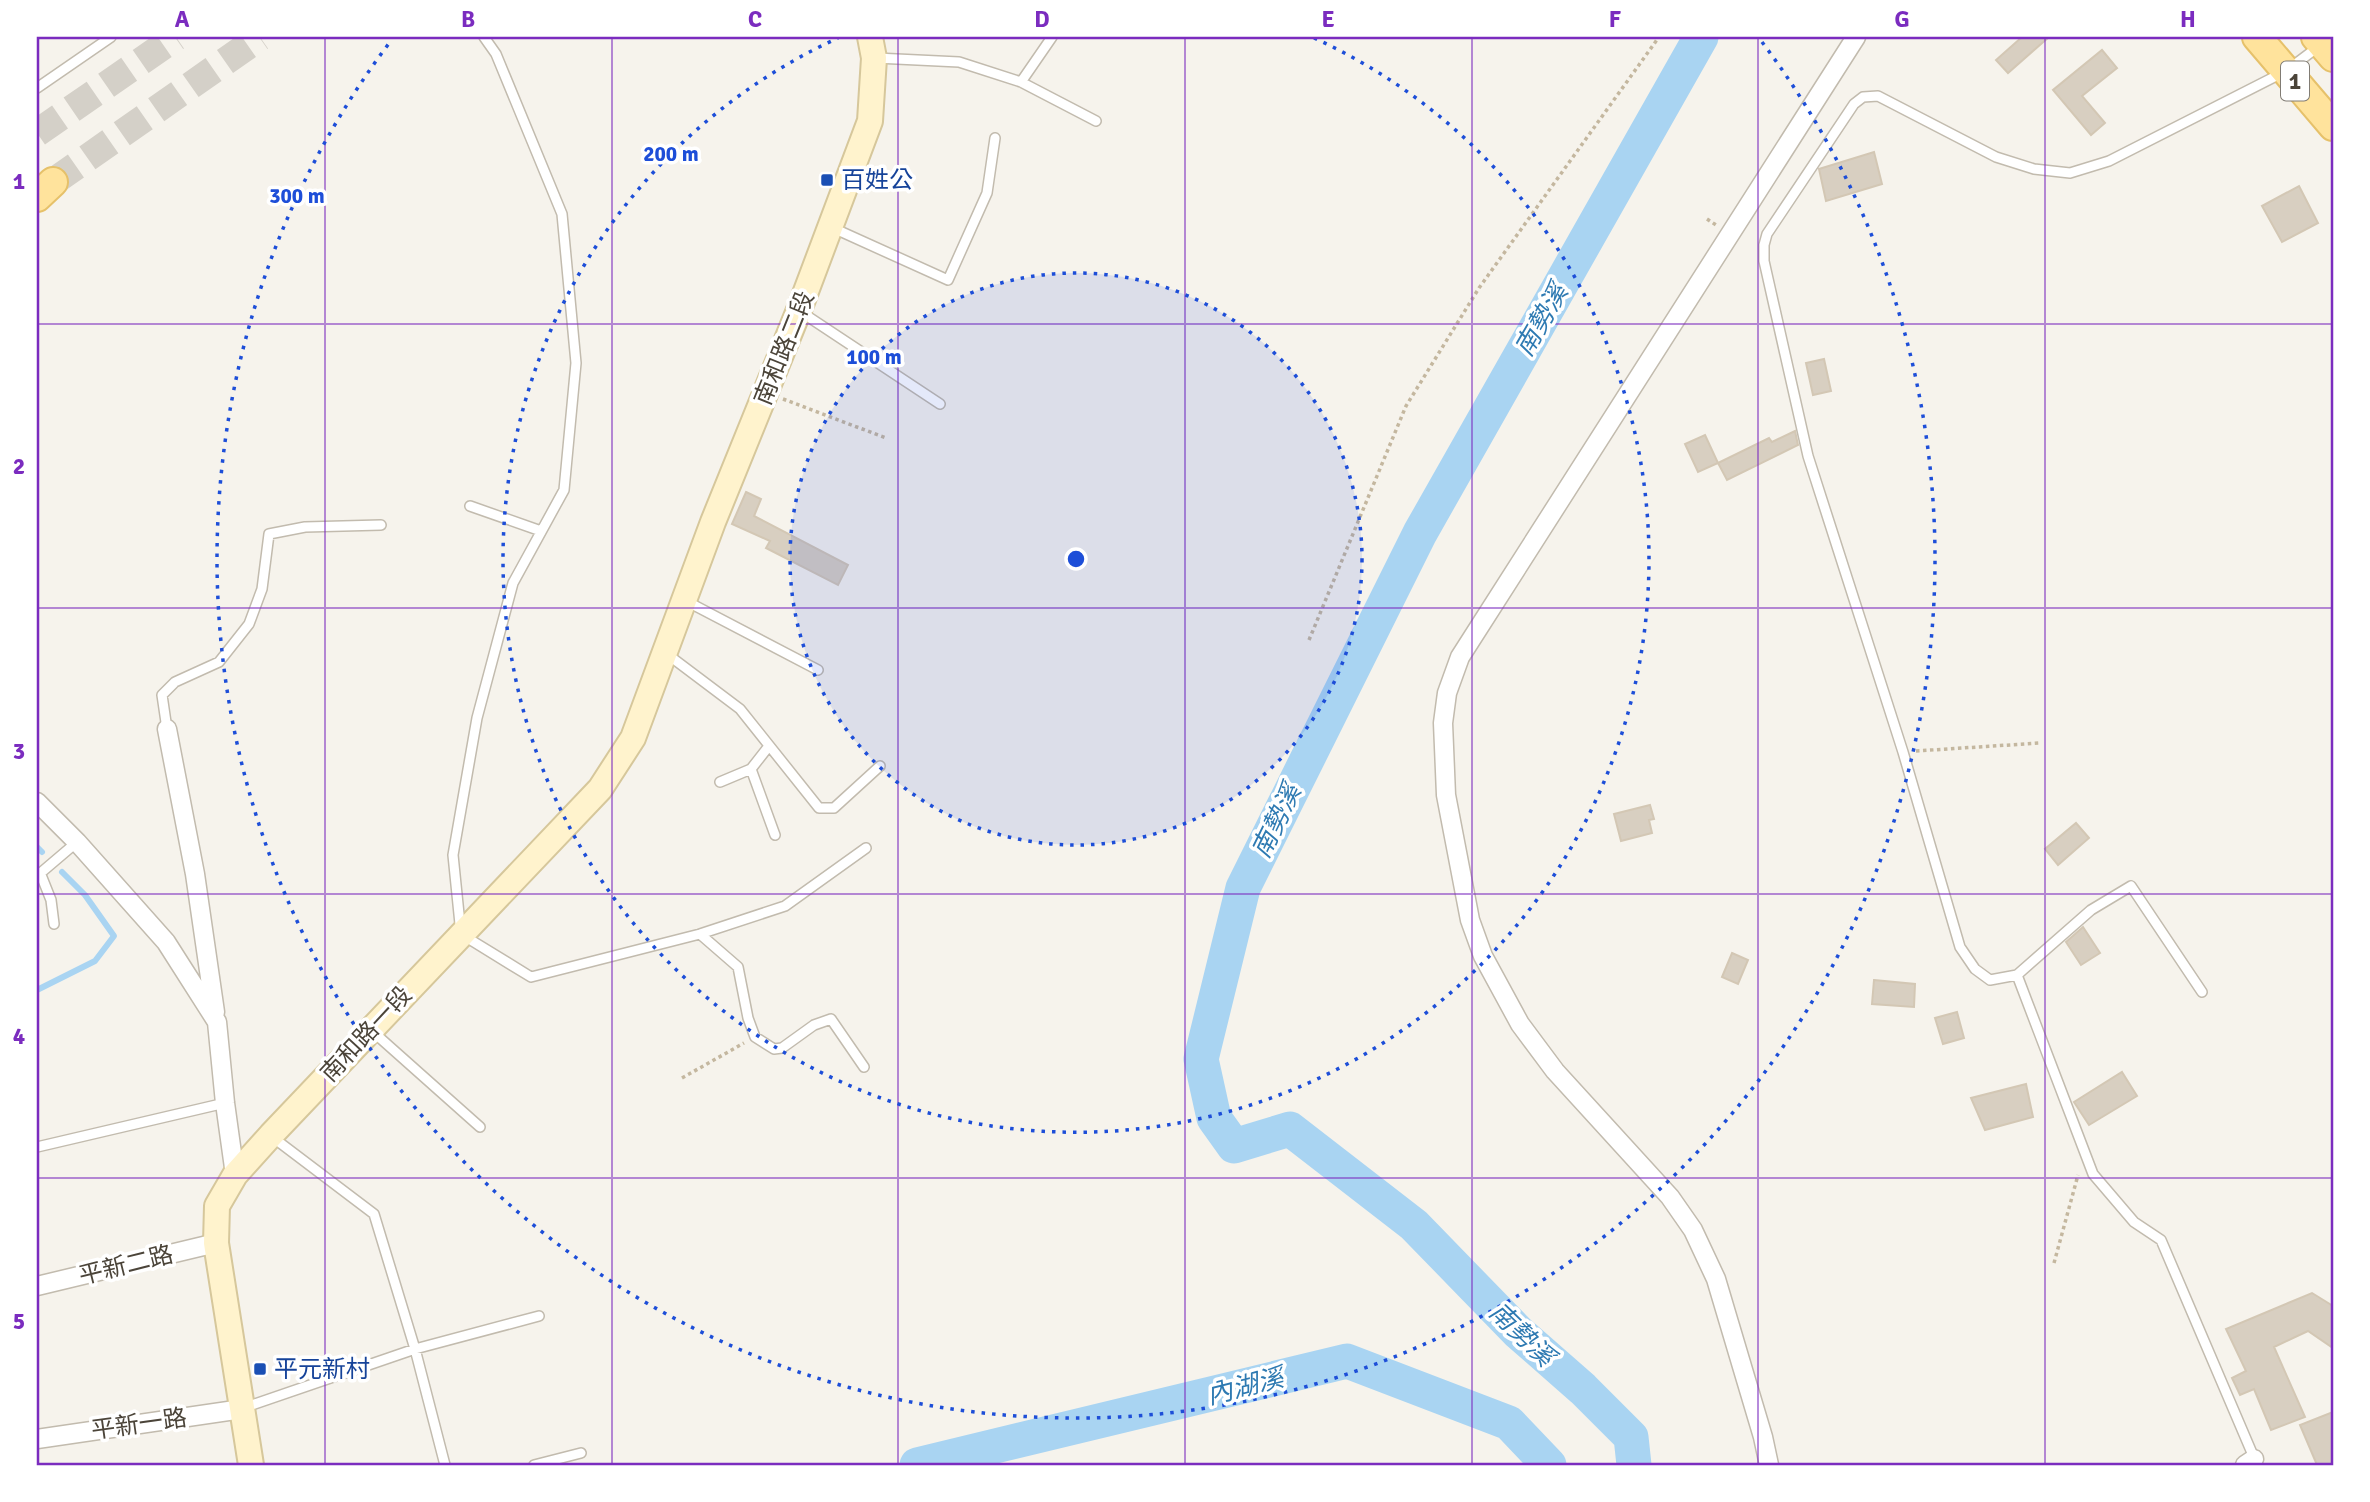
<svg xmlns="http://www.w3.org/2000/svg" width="2370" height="1502" viewBox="0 0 2370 1502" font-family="Signika,'Noto Sans TC',sans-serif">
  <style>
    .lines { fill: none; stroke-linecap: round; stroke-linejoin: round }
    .stream { stroke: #a9d4f2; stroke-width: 6 }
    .river { stroke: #a9d4f2; stroke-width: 35 }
    .building { fill: #d8cfc1; stroke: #d3c7b4; stroke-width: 2 }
    .primary-tunnel { stroke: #d4d0c8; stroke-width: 28; stroke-dasharray: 28 14; stroke-linecap: butt }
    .lane-casing { stroke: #c2bbae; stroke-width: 12 }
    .street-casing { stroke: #c2bbae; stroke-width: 21 }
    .secondary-casing { stroke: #d6c79b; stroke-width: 28 }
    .primary-casing { stroke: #e6c16a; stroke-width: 32 }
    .path { stroke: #c4b79f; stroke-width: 3.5; stroke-dasharray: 3.5 3.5; stroke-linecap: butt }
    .lane { stroke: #fff; stroke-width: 9 }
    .street { stroke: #fff; stroke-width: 18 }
    .secondary { stroke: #fff3cd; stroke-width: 24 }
    .primary { stroke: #ffe39c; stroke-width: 28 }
    .grid { fill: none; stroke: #7b2cbf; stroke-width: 2; stroke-opacity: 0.55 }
    .ring { fill: none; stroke: #1d4ed8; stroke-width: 3.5; stroke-dasharray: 3.5 7 }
    .transit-dot { fill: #1a4fb4; stroke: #fff; stroke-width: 2.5 }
    .labels { text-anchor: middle; stroke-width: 7; stroke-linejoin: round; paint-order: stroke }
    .shield { fill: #fff; stroke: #817c74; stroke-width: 2 }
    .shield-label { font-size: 23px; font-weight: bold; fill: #4b4439 }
    .transit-label { font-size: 24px; fill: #164399; stroke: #fff; text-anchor: start }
    .street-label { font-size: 24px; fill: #4b4439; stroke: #fff }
    .water-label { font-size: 26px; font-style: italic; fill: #2e7ab2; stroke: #fff }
    .centre { fill: #1d4ed8; stroke: #fff; stroke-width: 3.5 }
    .ring-label { font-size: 21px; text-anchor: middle; font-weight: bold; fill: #1d4ed8; stroke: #fff; stroke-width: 7; stroke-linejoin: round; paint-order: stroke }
    .neatline { fill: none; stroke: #7b2cbf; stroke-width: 2.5 }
    .grid-label { font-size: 23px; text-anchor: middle; font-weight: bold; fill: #7b2cbf }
  </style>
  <rect width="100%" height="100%" fill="#f6f3ec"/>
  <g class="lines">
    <path class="stream" d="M 37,847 L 42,852
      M 37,990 L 95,961 L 114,936 L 85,895 L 62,872"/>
    <path class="river" d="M 917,1465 L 1347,1361 L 1509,1423 L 1549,1465
      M 1634,1465 L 1631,1437 L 1583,1389 L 1518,1332 L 1414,1225 L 1290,1129 L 1234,1146 L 1214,1118 L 1201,1059 L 1243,888 L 1420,533 L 1701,37"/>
  </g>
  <path class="building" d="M 2022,37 L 2049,37 L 2008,73 L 1996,60 Z
    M 2102,50 L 2117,68 L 2082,96 L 2105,123 L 2091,135 L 2053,90 Z
    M 1874,152 L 1882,184 L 1826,201 L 1819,169 Z
    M 2299,186 L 2318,223 L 2282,242 L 2262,206 Z
    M 1824,359 L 1831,391 L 1813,395 L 1806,363 Z
    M 1795,431 L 1798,445 L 1727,480 L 1718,463 L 1769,438 L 1772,442 Z
    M 1705,435 L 1718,463 L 1698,472 L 1685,444 Z
    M 746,492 L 761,499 L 754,516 L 848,565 L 838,585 L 766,548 L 770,541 L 732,524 Z
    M 1650,805 L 1654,819 L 1649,820 L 1652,833 L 1621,841 L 1614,814 Z
    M 2076,823 L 2089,838 L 2058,865 L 2045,849 Z
    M 2083,927 L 2100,953 L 2081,965 L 2066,942 Z
    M 1732,953 L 1748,960 L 1738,984 L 1722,977 Z
    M 1874,980 L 1915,984 L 1914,1007 L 1872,1004 Z
    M 1957,1012 L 1964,1038 L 1943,1044 L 1935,1018 Z
    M 2122,1072 L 2137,1096 L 2089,1125 L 2074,1102 Z
    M 2026,1084 L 2033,1117 L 1985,1130 L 1971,1098 Z
    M 2312,1293 L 2333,1306 L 2333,1348 L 2308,1331 L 2274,1347 L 2305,1417 L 2271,1430 L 2254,1389 L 2240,1395 L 2232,1378 L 2246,1371 L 2226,1329 Z
    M 2333,1412 L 2333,1465 L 2317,1465 L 2300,1425 Z"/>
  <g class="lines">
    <path class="primary-tunnel" d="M 37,133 L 176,37
      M 53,182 L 260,37"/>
    <g class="lane-casing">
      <path id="lane" d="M 484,37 L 496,54 L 562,214 L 576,363 L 564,490 L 513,583 L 477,718 L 453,855 L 461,934 L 531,977 L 700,934 L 785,906 L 866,848
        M 876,58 L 959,62 L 1021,82 L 1096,121
        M 1021,82 L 1052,37
        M 37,88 L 111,37
        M 833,228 L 948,280 L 987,193 L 995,138
        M 801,312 L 940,404
        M 470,506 L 541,531
        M 686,601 L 818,670
        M 667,654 L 740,709 L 819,808 L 834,808 L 880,766
        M 167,729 L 162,695 L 175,682 L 219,662 L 249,624 L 262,589 L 269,534 L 305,527 L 381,525
        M 769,746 L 751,769 L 775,835
        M 720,782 L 751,769
        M 41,875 L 51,900 L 54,924
        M 37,876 L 77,842
        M 700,934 L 738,967 L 748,1018 L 755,1037 L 774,1049 L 782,1048 L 814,1025 L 831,1019 L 864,1067
        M 2017,975 L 2091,910 L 2131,886 L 2202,992
        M 371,1030 L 480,1127
        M 271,1136 L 374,1214 L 415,1349 L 445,1465
        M 37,1147 L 225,1103
        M 243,1408 L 415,1349 L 539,1316
        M 2255,1460 L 2161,1240 L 2134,1222 L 2093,1174 L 2017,975 L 1990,980 L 1975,969 L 1960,947 L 1903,752 L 1808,456 L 1764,261 L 1764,245 L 1767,234 L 1854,104 L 1863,97 L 1878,96 L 1996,157 L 2034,169 L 2070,173 L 2109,161 L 2286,71 L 2318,47
        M 534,1465 L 581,1453"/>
    </g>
    <g class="street-casing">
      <path id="street" d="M 167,729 L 195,874 L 215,1012
        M 37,802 L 77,842 L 166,942 L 217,1022 L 225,1103 L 235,1175
        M 37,1286 L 216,1243
        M 37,1439 L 242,1409
        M 1769,1465 L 1763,1437 L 1716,1279 L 1693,1230 L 1670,1197 L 1555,1071 L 1520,1024 L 1483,956 L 1470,920 L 1446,795 L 1443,723 L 1447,693 L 1460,657 L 1856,37
        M 2245,1465 L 2254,1459"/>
    </g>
    <g class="secondary-casing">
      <path id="secondary" d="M 251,1465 L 216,1243 L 217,1206 L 235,1175 L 271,1135 L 600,789 L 633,738 L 713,522 L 799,310 L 870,121 L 874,58 L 870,37"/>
    </g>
    <g class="primary-casing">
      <path id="primary" d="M 2257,37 L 2333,126
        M 2316,37 L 2333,57
        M 37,197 L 53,182"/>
    </g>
    <path class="path" d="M 1707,219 L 1716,225
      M 783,399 L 886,438
      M 1309,640 L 1406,406 L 1479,288 L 1659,37
      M 1916,751 L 2040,743
      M 682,1078 L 744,1043
      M 2054,1263 L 2078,1175"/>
    <use href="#lane" class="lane"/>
    <use href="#street" class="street"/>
    <use href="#secondary" class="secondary"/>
    <use href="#primary" class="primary"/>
  </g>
  <path class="grid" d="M 325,37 L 325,1465M 612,37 L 612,1465M 898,37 L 898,1465M 1185,37 L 1185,1465M 1472,37 L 1472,1465M 1758,37 L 1758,1465M 2045,37 L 2045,1465M 37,324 L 2333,324M 37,608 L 2333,608M 37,894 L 2333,894M 37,1178 L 2333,1178"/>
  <circle cx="1076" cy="559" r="286" fill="#1d4ed8" fill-opacity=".12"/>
  <g class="ring">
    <circle cx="1076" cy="559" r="286"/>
    <path d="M1314 38A573 573 0 1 1 838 38"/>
    <path d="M1762 42A859 859 0 1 1 390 42"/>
  </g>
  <g class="transit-dot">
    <rect x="820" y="173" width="14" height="14" rx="3.5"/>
    <rect x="253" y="1362" width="14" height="14" rx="3.5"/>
  </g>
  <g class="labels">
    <rect class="shield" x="2281" y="61.5" width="28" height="39" rx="5"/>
    <g class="shield-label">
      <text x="2295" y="89">1</text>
    </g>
    <g class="transit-label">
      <text x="841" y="188">百姓公</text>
      <text x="274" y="1377">平元新村</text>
    </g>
    <g class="street-label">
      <text transform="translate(784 348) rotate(-68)" y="8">南和路二段</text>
      <text transform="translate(366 1034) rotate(-47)" y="8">南和路一段</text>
      <text transform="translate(126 1265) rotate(-14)" y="8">平新二路</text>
      <text transform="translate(139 1424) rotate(-8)" y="8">平新一路</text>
    </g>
    <g class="water-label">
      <text transform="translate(1541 320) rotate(-60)" y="9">南勢溪</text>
      <text transform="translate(1276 821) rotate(-64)" y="9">南勢溪</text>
      <text transform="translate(1522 1334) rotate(44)" y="9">南勢溪</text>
      <text transform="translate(1245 1386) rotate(-14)" y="9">內湖溪</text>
    </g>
  </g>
  <circle cx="1076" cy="559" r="10" class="centre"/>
  <g class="ring-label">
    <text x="671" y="161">200 m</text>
    <text x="297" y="203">300 m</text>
    <text x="874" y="364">100 m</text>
  </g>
  <rect width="2370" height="1502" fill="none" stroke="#ffffff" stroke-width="77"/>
  <rect x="38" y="38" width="2294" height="1426" class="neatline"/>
  <g class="grid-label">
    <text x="182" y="27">A</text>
    <text x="468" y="27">B</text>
    <text x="755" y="27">C</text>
    <text x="1042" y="27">D</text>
    <text x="1328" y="27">E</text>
    <text x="1615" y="27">F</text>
    <text x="1902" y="27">G</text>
    <text x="2188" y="27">H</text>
    <text x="19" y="189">1</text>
    <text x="19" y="474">2</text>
    <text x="19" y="759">3</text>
    <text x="19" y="1044">4</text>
    <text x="19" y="1329">5</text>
  </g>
</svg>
